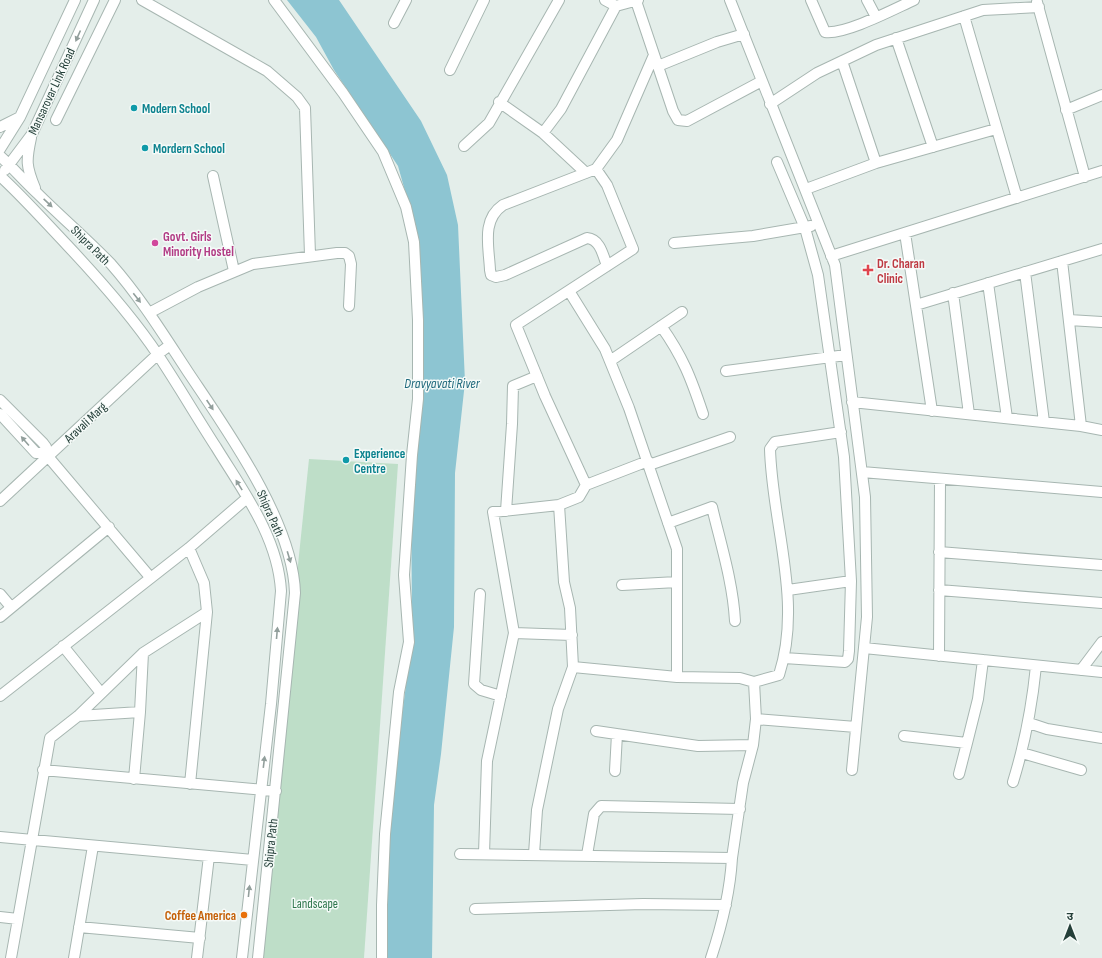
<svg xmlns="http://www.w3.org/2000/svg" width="1102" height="958" viewBox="0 0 1102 958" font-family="'Sofia Sans Condensed','Noto Sans Devanagari',sans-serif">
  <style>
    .green { fill: #bedec8 }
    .water { fill: #8dc5d2 }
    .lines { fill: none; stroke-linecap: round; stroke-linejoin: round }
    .minor-casing { stroke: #a7b6b1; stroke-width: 12 }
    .minor { stroke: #fff; stroke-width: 10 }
    .oneway { fill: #929f9c }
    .culture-dot { fill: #0f9aa8; stroke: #f5faf8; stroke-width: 1.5 }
    .hotel-dot { fill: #d1479c; stroke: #f5faf8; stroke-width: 1.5 }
    .health-dot { fill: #e0444e; stroke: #f5faf8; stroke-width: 1.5 }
    .food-dot { fill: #e8710a; stroke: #f5faf8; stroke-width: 1.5 }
    .labels { text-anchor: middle; stroke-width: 3; stroke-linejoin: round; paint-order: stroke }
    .street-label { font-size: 13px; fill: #243f39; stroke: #f5faf8 }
    .culture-label { font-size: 13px; font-weight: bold; fill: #0d838f; stroke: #f5faf8; text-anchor: start }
    .hotel-label { font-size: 13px; font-weight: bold; fill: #b23c85; stroke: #f5faf8; text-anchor: start }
    .health-label { font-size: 13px; font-weight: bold; fill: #be3a42; stroke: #f5faf8; text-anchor: start }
    .park-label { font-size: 13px; fill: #2e764c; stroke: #f5faf8 }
    .food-label { font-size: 13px; font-weight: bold; fill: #c56008; stroke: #f5faf8; text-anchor: end }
    .water-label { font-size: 14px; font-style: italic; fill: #1e687b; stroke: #f5faf8 }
  </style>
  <rect width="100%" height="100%" fill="#e4eeea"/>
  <path class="green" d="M 309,459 L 398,464 L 364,958 L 257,958 Z"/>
  <path class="water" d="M 287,0 L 339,0 L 421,121 L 447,175 L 458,225 L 465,382 L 455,473 L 454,627 L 441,754 L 434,805 L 432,958 L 386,958 L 391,794 L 405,693 L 412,616 L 411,496 L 419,377 L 414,223 L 398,166 L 334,70 L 316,37 Z"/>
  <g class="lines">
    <g class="minor-casing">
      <path id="minor" d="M 142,0 L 267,71 L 297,97 L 305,108 L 310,255
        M 274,0 L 343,93 L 383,152 L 406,207 L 414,242 L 418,320 L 418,399 L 412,455 L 404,575 L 409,642 L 399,692 L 385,834 L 382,905 L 382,958
        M 605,0 L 616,6
        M 730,0 L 835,265 L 865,497 L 867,617 L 852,770
        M 811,0 L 825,32 C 845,35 894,9 914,0
        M 867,0 L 876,17
        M 636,1 L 673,111 L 678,120 L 687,121 L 762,81
        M 1037,2 L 1085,177
        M 964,16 L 1017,198
        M 394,23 L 406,0
        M 896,38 L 933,147
        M 842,61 L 876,163
        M 658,66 L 717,42 L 744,34
        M 450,70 L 484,0
        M 499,102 L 543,133 L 586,173
        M 770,104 L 817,73 L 876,45 L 983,10 L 1039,7
        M 1066,110 L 1102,95
        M 56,120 L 115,0
        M 0,127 L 20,117
        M 543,133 L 561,109 L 616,6 L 638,0
        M 31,138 C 26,161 26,166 35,188
        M 464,146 L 489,123 L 559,0
        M 0,149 L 20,117 L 75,0
        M 0,156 C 13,168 24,181 37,193 C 61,217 87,239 111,264 C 141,298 165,337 190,375 C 229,433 293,523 295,593 L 258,958
        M 777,162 L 805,228 L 818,275 L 844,457 L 851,581 L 849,651 L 848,659 L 845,662 L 784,658
        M 596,169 L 503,205 C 481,220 489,247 490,270 L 491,275 L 496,277 L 505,275 L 587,238 C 600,239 603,255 607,266
        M 5,170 L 32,134 L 94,0
        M 0,176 C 24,198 45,222 67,245 C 99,279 132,316 158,355 C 178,385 196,416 216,447 C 243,491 278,537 281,591 L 271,704 L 242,958
        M 213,176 L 234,271
        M 806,189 L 876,163 L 996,129
        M 905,233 L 932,411
        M 674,243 L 753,236 L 811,226
        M 831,256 L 1102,171
        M 1062,261 L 1081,426
        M 1025,272 L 1044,422
        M 988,283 L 1007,418
        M 569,291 L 605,349 L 629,408 L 677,549 L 677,677
        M 953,293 L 969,414
        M 916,305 L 1102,249
        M 149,313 L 198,287 L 253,264 L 337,253 L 345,253 L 349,256 L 351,264 L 349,306
        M 1069,320 L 1102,322
        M 661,326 C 683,357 691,378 703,414
        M 610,361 L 682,312
        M 726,371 L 846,355
        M 0,400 L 43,443 L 46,447 L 45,453 L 36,453 L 0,414
        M 852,402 L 1081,426 L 1102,430
        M 45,453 L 150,577
        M 649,465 L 730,437
        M 862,472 L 1102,492
        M 586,485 L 545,396 L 516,325 L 633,249 L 607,185 L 596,169 L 617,140 L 654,55
        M 0,501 L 158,354 L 170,345
        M 506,511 L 512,424 L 513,386 L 537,376
        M 668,523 L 712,507 C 721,545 733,583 735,621
        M 189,548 L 204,583 L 207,612 L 190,784
        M 939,552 L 1102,565
        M 622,585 L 677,582
        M 788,590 L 851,581
        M 939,590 L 1102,603
        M 0,594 L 11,607
        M 480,594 L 474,684 L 481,690 L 501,696
        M 0,617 L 109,527
        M 514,633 L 572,635
        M 63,646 L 101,693
        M 864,648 L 1102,672
        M 939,656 L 940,479
        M 1081,670 L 1102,642
        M 754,682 L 779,675 C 803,601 772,524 770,449 L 775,442 L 841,432
        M 0,696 L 189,548 L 247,498
        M 78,716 L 140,712 L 143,653
        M 756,719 L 856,727
        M 1029,723 L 1047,729 L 1102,738
        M 596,731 L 698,746 L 753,745
        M 904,736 L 967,743 L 978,699 L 983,660
        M 1022,753 L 1081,770
        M 43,770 L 276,791
        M 615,771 L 617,734
        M 959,774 L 967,743
        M 134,779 L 140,712
        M 1013,782 C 1025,743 1032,706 1036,666
        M 0,837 L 253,860
        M 460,854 L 732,858 L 743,783 L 753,745 L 756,719 L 754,682 L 740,678 L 677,677 L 573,667
        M 484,854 L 487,761 L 514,633 L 493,512 L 559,505
        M 534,854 L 537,810 L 558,709 L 573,667 L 570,608 L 564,582 L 559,505 L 579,497 L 586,485 L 648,461
        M 587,855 L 594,814 L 601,806 L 740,809
        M 475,909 L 643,904 L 726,905
        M 0,917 L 18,919 L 50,738 L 78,716 L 143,653 L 207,612
        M 79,927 L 200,938
        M 11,958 L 18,919
        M 74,958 L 93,846
        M 197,958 L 209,856
        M 711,958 C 722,925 730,893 732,858"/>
    </g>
    <use href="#minor" class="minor"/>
  </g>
  <defs><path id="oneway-solid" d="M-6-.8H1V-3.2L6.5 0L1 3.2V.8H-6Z"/></defs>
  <g class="oneway">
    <use href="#oneway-solid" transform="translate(78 36) rotate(114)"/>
    <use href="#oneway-solid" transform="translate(48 203) rotate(43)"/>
    <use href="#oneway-solid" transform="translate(137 298) rotate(52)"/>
    <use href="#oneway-solid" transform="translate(210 405) rotate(56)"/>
    <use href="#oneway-solid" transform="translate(25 441) rotate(-131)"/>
    <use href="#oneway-solid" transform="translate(239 485) rotate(-122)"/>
    <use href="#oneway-solid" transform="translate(289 557) rotate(73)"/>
    <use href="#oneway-solid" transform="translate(277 633) rotate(-85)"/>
    <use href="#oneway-solid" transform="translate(264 762) rotate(-83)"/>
    <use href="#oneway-solid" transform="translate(249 891) rotate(-84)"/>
  </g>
  <g class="culture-dot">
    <circle cx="134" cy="108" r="4"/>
    <circle cx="145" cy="148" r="4"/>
    <circle cx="346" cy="460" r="4"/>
  </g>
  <circle class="hotel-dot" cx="155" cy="243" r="4"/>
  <path class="health-dot" d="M866 264h4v4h4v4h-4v4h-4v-4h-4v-4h4z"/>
  <circle class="food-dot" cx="244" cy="915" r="4"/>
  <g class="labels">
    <g class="street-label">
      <text transform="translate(51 91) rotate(-65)" y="5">Mansarovar Link Road</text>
      <text transform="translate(91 245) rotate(45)" y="5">Shipra Path</text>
      <text transform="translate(85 422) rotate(-43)" y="5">Aravali Marg</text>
      <text transform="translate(271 513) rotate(66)" y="5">Shipra Path</text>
      <text transform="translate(270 843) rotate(-84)" y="5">Shipra Path</text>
    </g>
    <g class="culture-label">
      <text x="142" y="113">Modern School</text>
      <text x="153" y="153">Mordern School</text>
      <text x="354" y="458">Experience<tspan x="354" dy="15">Centre</tspan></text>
    </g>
    <g class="hotel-label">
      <text x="163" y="241">Govt. Girls<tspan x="163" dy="15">Minority Hostel</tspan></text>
    </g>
    <g class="health-label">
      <text x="877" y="268">Dr. Charan<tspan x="877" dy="15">Clinic</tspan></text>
    </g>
    <g class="park-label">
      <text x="315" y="908">Landscape</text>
    </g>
    <g class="food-label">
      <text x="236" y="920">Coffee America</text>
    </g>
    <g class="water-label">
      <text x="442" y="388">Dravyavati River</text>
    </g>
  </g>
  <g transform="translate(1070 926)" stroke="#f5faf8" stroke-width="3" paint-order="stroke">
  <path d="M0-3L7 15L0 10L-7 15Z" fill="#243f39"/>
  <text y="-6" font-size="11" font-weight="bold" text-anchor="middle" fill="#243f39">उ</text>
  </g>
</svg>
